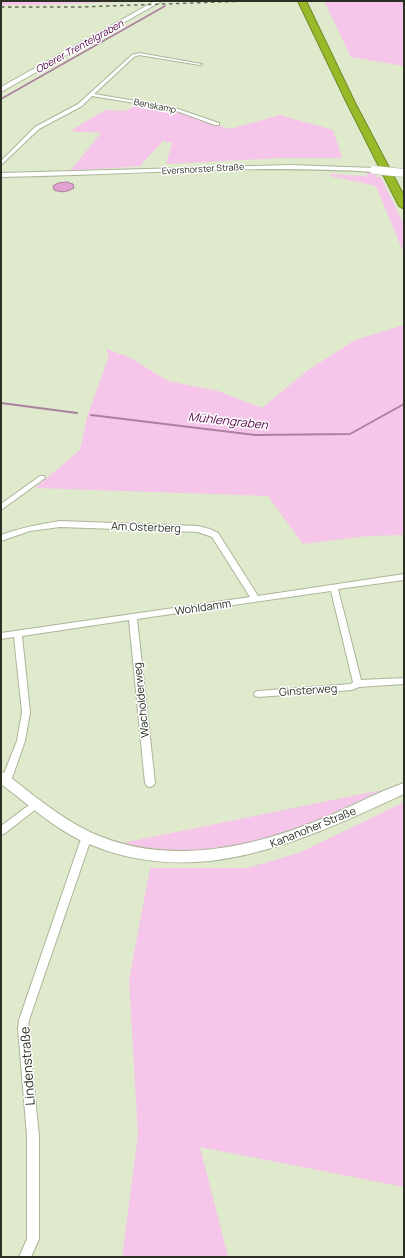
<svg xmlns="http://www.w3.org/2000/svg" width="405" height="1258" viewBox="0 0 405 1258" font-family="Manrope,sans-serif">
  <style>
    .green { fill: #f5c6e9 }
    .water { fill: #e1a2d2; stroke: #ab809e }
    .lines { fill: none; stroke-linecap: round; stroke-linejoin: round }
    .stream-far1 { stroke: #ab809e; stroke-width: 1.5 }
    .stream { stroke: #ab809e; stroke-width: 2 }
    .minor-casing { stroke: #abb598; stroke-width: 2 }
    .tertiary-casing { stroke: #abb598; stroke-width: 2 }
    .secondary-casing { stroke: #abb598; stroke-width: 2 }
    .motorway-casing { stroke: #728927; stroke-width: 2 }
    .minor { fill: #fff; fill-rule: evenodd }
    .tertiary { fill: #fff; fill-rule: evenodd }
    .secondary { fill: #fff; fill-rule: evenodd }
    .motorway { fill: #98ba29; fill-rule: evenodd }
    .rail { stroke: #696e5d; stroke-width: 1.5; stroke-dasharray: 3.5 3.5; stroke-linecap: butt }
    .tertiary-bridge-casing { stroke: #abb598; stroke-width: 9; stroke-linecap: butt }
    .tertiary-bridge { stroke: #fff; stroke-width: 8 }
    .labels { text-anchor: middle; stroke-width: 3; stroke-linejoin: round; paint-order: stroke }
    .far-street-label { font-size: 9px; fill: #2c2f24; stroke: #fff }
    .far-water-label { font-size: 10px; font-style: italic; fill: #520647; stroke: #fff }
    .street-label { font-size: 11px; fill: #2c2f24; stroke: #fff }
    .water-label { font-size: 12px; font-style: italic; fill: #520647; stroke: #fff }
    .near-street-label { font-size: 13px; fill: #2c2f24; stroke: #fff }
  </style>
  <rect width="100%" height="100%" fill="#dfe9cc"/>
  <path class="green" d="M 1,1 L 152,1 L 34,5 L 1,5 Z
    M 324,1 L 404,1 L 404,66 L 351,57 Z
    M 138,104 L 166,109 L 230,129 L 280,115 L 333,130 L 342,158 L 281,158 L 166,164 L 172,143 L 163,141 L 140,166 L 70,171 L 101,133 L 70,131 L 105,110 L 125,111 Z
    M 367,172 L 374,173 L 376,177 L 381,177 L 404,225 L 404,254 L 376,186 L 330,176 L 330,174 L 367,176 Z
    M 404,325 L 404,535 L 368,536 L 303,544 L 268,496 L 35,488 L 80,450 L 87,417 L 109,356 L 106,349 L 129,357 L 168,381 L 218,391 L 262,408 L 308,370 L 355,340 Z
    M 382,790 L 292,832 L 248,844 L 181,852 L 117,844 Z
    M 404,802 L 404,1187 L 200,1147 L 228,1257 L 122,1257 L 138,1135 L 129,980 L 150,868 L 247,868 L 299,853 Z"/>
  <path class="water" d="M 67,182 L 73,184 L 74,188 C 67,192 62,193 54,190 L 53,186 L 58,183 Z"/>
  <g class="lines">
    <path class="stream-far1" d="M 1,99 L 165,6"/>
    <path class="stream" d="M 1,403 L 77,413
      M 91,415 L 255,435 L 350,434 L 404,404"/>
    <g class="minor-casing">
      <path id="minor" d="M 139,53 L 202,64 L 200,65 L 139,55 L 134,57 L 94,94 L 172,107 L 219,123 L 219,125 L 215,125 L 171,109 L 92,96 L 82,106 L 39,129 L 1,165 L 1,161 L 35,127 L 78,104 L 132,55 Z
        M 40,476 L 44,476 L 45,478 L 1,510 L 1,504 Z
        M 60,521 L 198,526 L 210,529 L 218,533 L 258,596 L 404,574 L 404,580 L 338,589 L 361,680 L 404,678 L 404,684 L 359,687 L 352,690 L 258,697 L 255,696 L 254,694 L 255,692 L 258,691 L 351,684 L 353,682 L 331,591 L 137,619 L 155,783 L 153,786 L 150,787 L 147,786 L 145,783 L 129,620 L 22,636 L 30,712 L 25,741 L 11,781 L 9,784 L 6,785 L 3,784 L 1,781 L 17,741 L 22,712 L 14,637 L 1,639 L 1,633 L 250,597 L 212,537 L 198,532 L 60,527 L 30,531 L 1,541 L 1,535 C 20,528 40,524 60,521 Z
        M 37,799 L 40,800 L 42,803 L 40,806 L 4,834 L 1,835 L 1,826 Z
        M 87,832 L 90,833 L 92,836 L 29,1020 L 28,1028 L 39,1136 L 39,1239 L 31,1257 L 19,1257 L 27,1239 L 27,1136 L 18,1028 L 19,1020 L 82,836 L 84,833 Z"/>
    </g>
    <g class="tertiary-casing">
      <path id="tertiary" d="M 290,165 L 374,168 L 377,170 L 374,172 C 250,164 125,175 1,177 L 1,173 Z
        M 1,772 L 5,773 C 32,794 59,817 90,832 C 166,867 250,849 324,818 C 351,807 377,792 404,783 L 404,794 C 300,842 193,893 80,840 C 51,826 27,803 1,784 Z"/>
    </g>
    <g class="secondary-casing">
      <path id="secondary" d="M 155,1 L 162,1 L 1,92 L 1,87 Z"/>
    </g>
    <g class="motorway-casing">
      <path id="motorway" d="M 298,1 L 306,1 L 355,103 L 404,196 L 404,209 L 399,206 L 347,103 Z"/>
    </g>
    <use href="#minor" class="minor"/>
    <use href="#tertiary" class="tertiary"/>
    <use href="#secondary" class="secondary"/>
    <use href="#motorway" class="motorway"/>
    <path class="rail" d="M 1,7 L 79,7 L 247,1"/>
    <g class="tertiary-bridge-casing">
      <path id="tertiary-bridge" d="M 374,170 L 404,173"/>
    </g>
    <use href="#tertiary-bridge" class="tertiary-bridge"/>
  </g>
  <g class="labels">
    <g class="far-street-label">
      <text transform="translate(155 106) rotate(11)" y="3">Benskamp</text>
      <text transform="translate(203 169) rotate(-3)" y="3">Evershorster Straße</text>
    </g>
    <g class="far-water-label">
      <text transform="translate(79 46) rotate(-29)" y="4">Oberer Trentelgraben</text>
    </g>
    <g class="street-label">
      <text transform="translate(146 527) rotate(2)" y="4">Am Osterberg</text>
      <text transform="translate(203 607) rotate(-8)" y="4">Wohldamm</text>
      <text transform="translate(308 690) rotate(-4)" y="4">Ginsterweg</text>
      <text transform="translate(141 700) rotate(-96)" y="4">Wacholderweg</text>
      <text transform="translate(313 827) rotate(-22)" y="4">Kananoher Straße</text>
    </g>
    <g class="water-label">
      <text transform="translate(228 421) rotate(6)" y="4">Mühlengraben</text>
    </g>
    <g class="near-street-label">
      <text transform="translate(27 1066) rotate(-94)" y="5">Lindenstraße</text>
    </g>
  </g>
  <rect width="405" height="1258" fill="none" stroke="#2c2f24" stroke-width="4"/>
</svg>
